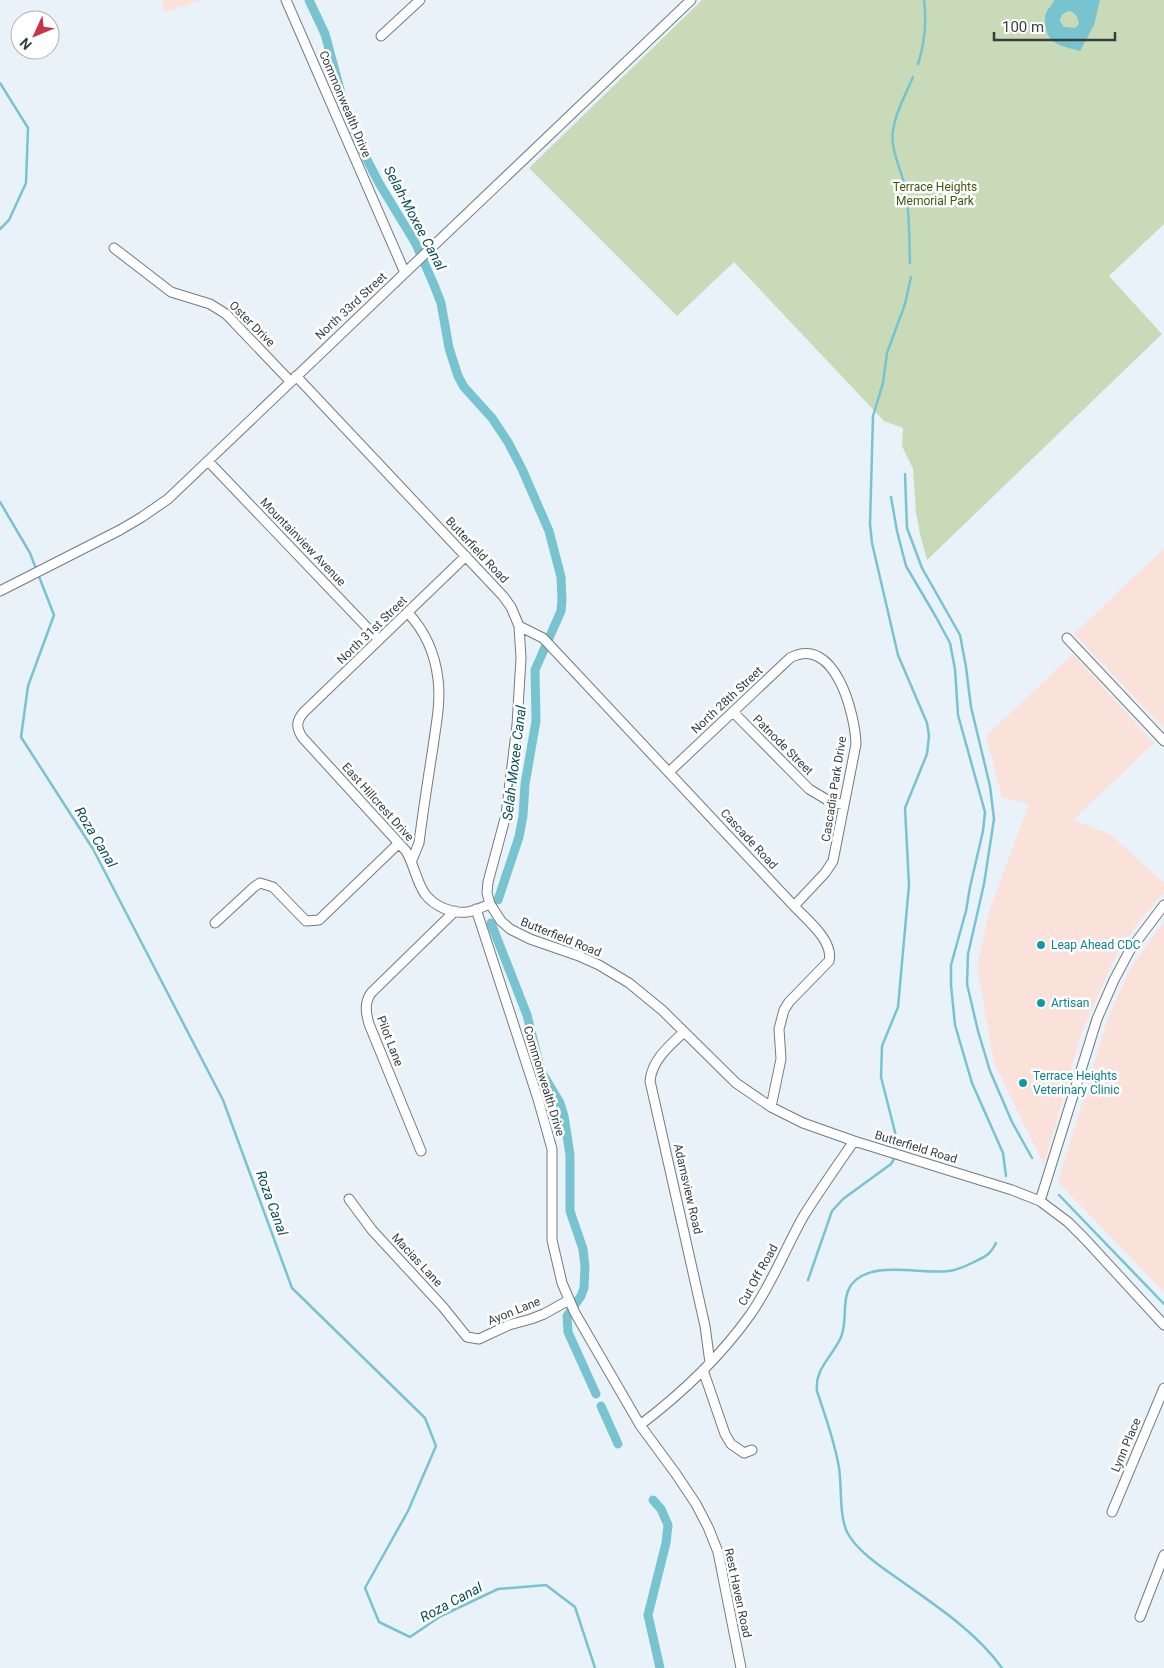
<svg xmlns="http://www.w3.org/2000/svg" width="1164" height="1668" viewBox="0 0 1164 1668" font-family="Roboto,sans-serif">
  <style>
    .commercial { fill: #fae1d9 }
    .green { fill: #c8dab7 }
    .water { fill: #77c4d0; fill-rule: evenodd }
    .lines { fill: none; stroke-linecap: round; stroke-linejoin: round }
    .stream { stroke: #77c4d0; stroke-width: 2.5 }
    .canal { stroke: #77c4d0; stroke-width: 9 }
    .minor-casing { stroke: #737b80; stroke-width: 11 }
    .minor { stroke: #fff; stroke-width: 9 }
    .culture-dot { fill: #0f9aa8; stroke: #fff; stroke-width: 2 }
    .labels { text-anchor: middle; stroke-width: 5; stroke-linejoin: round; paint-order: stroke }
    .street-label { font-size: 12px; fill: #3a3d40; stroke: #fff }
    .park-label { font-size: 12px; fill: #3b5909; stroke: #fff }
    .culture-label { font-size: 12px; fill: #0d838f; stroke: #fff; text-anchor: start }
    .water-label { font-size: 14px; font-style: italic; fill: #084f58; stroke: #fff }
  </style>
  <rect width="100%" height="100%" fill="#eaf2f9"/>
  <path class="commercial" d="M 162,0 L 202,0 L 165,12 Z
    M 1164,548 L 1164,728 L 1074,634 Z
    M 1073,654 L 1154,743 L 1073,820 L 1110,834 L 1164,883 L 1164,892 L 1138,923 L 1119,949 L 1082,1031 L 1044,1165 L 994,1063 L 977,967 L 989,912 L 1029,804 L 1002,797 L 986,736 Z
    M 1164,921 L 1164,1292 L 1058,1182 L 1108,1018 L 1130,969 Z"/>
  <path class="green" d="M 702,0 L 1164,0 L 1164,224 L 1109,276 L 1162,334 L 927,560 L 920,534 L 916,513 L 913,469 L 902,446 L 903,428 L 884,421 L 734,262 L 677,316 L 529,168 Z"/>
  <path class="water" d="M 1054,0 L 1100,0 L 1094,25 L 1080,51 C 1066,47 1049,45 1046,29 C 1045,24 1044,18 1046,13 C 1048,8 1053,5 1054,0 ZM 1070,11 C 1076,13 1078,18 1079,24 L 1075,28 L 1064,27 L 1060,21 C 1060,15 1064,12 1070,11 Z"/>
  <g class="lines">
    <path class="stream" d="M 918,64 C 925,42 927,23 924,0
      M 0,83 L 28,128 L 26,183 L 9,220 L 0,229
      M 910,263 C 909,238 910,212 905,187 C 901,169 890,149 893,131 C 895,113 906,94 913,77
      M 905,474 L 907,528 L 922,568 L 960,635 L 966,667 L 971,707 L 990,786 L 994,819 L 984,884 L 968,954 L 967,984 L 978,1031 L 990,1071 L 1012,1122 L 1032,1158
      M 891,497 L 897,531 L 906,566 L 936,617 L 950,643 L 955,669 L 958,715 L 985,812 L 983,831 L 970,887 L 966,911 L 951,965 L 951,985 L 955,1025 L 972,1083 L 1003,1153 L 1006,1176
      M 0,502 L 30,553 L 36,569
      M 38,574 L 54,615 L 28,686 L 21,737 L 93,849 L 223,1100 L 292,1288 L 425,1418 L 436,1446 L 408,1511 L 365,1588 L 379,1622 L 410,1637 L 441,1616 L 498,1589 L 546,1585 L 575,1607 L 595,1668
      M 897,1147 L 898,1144 L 881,1077 L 882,1046 L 898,1007 L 909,885 L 905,808 L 927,754 L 929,736 L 927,723 L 898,655 L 872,543 L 870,524 L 873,416 L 883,383 L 887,353 L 905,304 L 911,277
      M 1059,1195 L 1164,1304
      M 996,1243 C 990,1255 986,1256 974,1262 C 966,1266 958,1270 949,1271 C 920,1275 871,1259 851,1285 C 841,1300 848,1321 841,1337 C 833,1356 814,1369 817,1391 C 825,1416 835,1442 839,1468 C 842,1487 839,1515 847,1532 C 857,1552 886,1570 904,1583 C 938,1607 977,1633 1002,1668
      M 808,1280 L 832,1211 L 843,1199 L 891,1164 L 894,1159"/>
    <path class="canal" d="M 309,0 L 325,34 L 341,93 L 359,144 L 379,183 L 416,244 L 434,285 L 441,303 L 449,348 L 458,376 L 464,387 L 492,418 L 508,442 L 522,469 L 549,531 L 561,577 L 562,600 L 561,611 L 535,670 L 536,721 L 525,784 L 523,816 L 519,837 L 498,900
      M 491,923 L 527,1015 L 541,1071 L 560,1103 L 564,1116 L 570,1155 L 570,1211 L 583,1249 L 585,1267 L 584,1288 L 581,1296 L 567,1316 L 568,1332 L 596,1394
      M 601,1406 L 618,1444
      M 653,1500 L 661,1509 L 668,1525 L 666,1543 L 648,1615 L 660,1668"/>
    <g class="minor-casing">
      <path id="minor" d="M 286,0 L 405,273
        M 381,36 L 420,0
        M 114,248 L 171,292 L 210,304 L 226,314 L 290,381
        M 296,376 L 503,596 L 511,607 L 519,626 L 521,658 L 517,725 L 506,815 L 488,882 L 487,893 L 490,904 L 501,921 L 510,929 L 530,939 L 579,956 L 599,965 L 629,983 L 662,1010 L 736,1083 L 771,1107 L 803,1123 L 854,1141 L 1012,1190 L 1040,1201 L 1068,1222 L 1085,1239 L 1164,1325
        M 208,461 L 379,640
        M 466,556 L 304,712 C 296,721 296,727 302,737 L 406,851 C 414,864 416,881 425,894 C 434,906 452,914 467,912 C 475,911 482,907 490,904
        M 0,591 L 120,530 L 142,517 L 168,499 L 691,0
        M 408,613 C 425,631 435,654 438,679 C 441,701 436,725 433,747 C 428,779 423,811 419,843 L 412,860
        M 519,626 L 543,638 L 794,906 C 807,920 834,941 829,961 L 789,1002 L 784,1010 L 779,1029 L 781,1059 L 771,1107
        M 1067,638 L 1164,741
        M 733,712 L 809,789 L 829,801 L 844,805
        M 669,772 L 790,658 C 835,634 855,714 856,744 L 833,861 L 825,873 L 794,906
        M 476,909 L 538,1099 L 552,1149 L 552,1240 L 562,1283 L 575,1313 L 640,1425 L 676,1474 L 696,1504 L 708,1527 L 718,1552 L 741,1668
        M 215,923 L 254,887 L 260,883 L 273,887 L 306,921 L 319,920 L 399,843
        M 684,1032 C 669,1046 652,1060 650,1081 L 705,1326 L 710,1363
        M 421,1151 L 369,1024 C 366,1013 364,1003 371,993 L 455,911
        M 349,1199 L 372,1230 L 443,1307 L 467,1337 L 479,1339 L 509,1325 L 531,1319 L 544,1314 L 569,1300
        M 1040,1201 L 1097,1019 L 1114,980 L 1130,950 L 1164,905
        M 703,1370 L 725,1434 L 731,1444 L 744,1453 L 752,1450
        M 640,1425 C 681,1394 720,1357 750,1315 C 772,1284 785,1249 803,1217 C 819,1191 837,1166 854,1141
        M 1112,1512 L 1164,1388
        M 1140,1617 L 1164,1555"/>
    </g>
    <use href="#minor" class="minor"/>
  </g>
  <g class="culture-dot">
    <circle cx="1041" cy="945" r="5"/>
    <circle cx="1041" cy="1003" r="5"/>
    <circle cx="1023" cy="1083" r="5"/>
  </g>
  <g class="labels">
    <g class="street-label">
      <text transform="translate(345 104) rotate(67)" y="4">Commonwealth Drive</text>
      <text transform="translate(351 306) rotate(-43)" y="4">North 33rd Street</text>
      <text transform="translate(252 324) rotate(45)" y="4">Oster Drive</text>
      <text transform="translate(303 542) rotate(46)" y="4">Mountainview Avenue</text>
      <text transform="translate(477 550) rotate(47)" y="4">Butterfield Road</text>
      <text transform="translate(372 630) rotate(-44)" y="4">North 31st Street</text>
      <text transform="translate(727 700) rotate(-43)" y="4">North 28th Street</text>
      <text transform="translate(783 745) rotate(45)" y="4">Patnode Street</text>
      <text transform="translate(834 789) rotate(-81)" y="4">Cascadia Park Drive</text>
      <text transform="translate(378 802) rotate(48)" y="4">East Hillcrest Drive</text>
      <text transform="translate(749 839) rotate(47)" y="4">Cascade Road</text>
      <text transform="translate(561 937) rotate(22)" y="4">Butterfield Road</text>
      <text transform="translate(390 1041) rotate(69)" y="4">Pilot Lane</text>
      <text transform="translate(544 1081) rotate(73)" y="4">Commonwealth Drive</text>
      <text transform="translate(916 1147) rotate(17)" y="4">Butterfield Road</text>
      <text transform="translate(688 1189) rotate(77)" y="4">Adamsview Road</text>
      <text transform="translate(417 1260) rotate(47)" y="4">Macias Lane</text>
      <text transform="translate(758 1275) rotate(-61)" y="4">Cut Off Road</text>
      <text transform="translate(514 1311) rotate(-22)" y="4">Ayon Lane</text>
      <text transform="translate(1126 1445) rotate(-67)" y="4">Lynn Place</text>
      <text transform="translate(738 1593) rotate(78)" y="4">Rest Haven Road</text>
    </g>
    <g class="park-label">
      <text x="935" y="191">Terrace Heights<tspan x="935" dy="14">Memorial Park</tspan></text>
    </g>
    <g class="culture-label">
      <text x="1051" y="949">Leap Ahead CDC</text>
      <text x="1051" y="1007">Artisan</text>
      <text x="1033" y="1080">Terrace Heights<tspan x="1033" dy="14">Veterinary Clinic</tspan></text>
    </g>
    <g class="water-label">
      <text transform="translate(415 218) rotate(62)" y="5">Selah-Moxee Canal</text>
      <text transform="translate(514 763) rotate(-83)" y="5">Selah-Moxee Canal</text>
      <text transform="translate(96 837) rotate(59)" y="5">Roza Canal</text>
      <text transform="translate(272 1203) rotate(70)" y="5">Roza Canal</text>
      <text transform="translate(451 1602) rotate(-28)" y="5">Roza Canal</text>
    </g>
  </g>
  <g transform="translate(35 35) rotate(226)"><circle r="24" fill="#ffffff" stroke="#b0b1b3"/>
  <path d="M0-4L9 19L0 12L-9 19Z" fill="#c53546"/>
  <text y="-8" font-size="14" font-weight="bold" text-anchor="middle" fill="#3a3d40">N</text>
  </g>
  <path d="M994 32v8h121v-8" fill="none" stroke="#3a3d40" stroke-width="2.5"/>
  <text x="1002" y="32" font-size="15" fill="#3a3d40" stroke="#ffffff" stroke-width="4" paint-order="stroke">100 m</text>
</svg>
